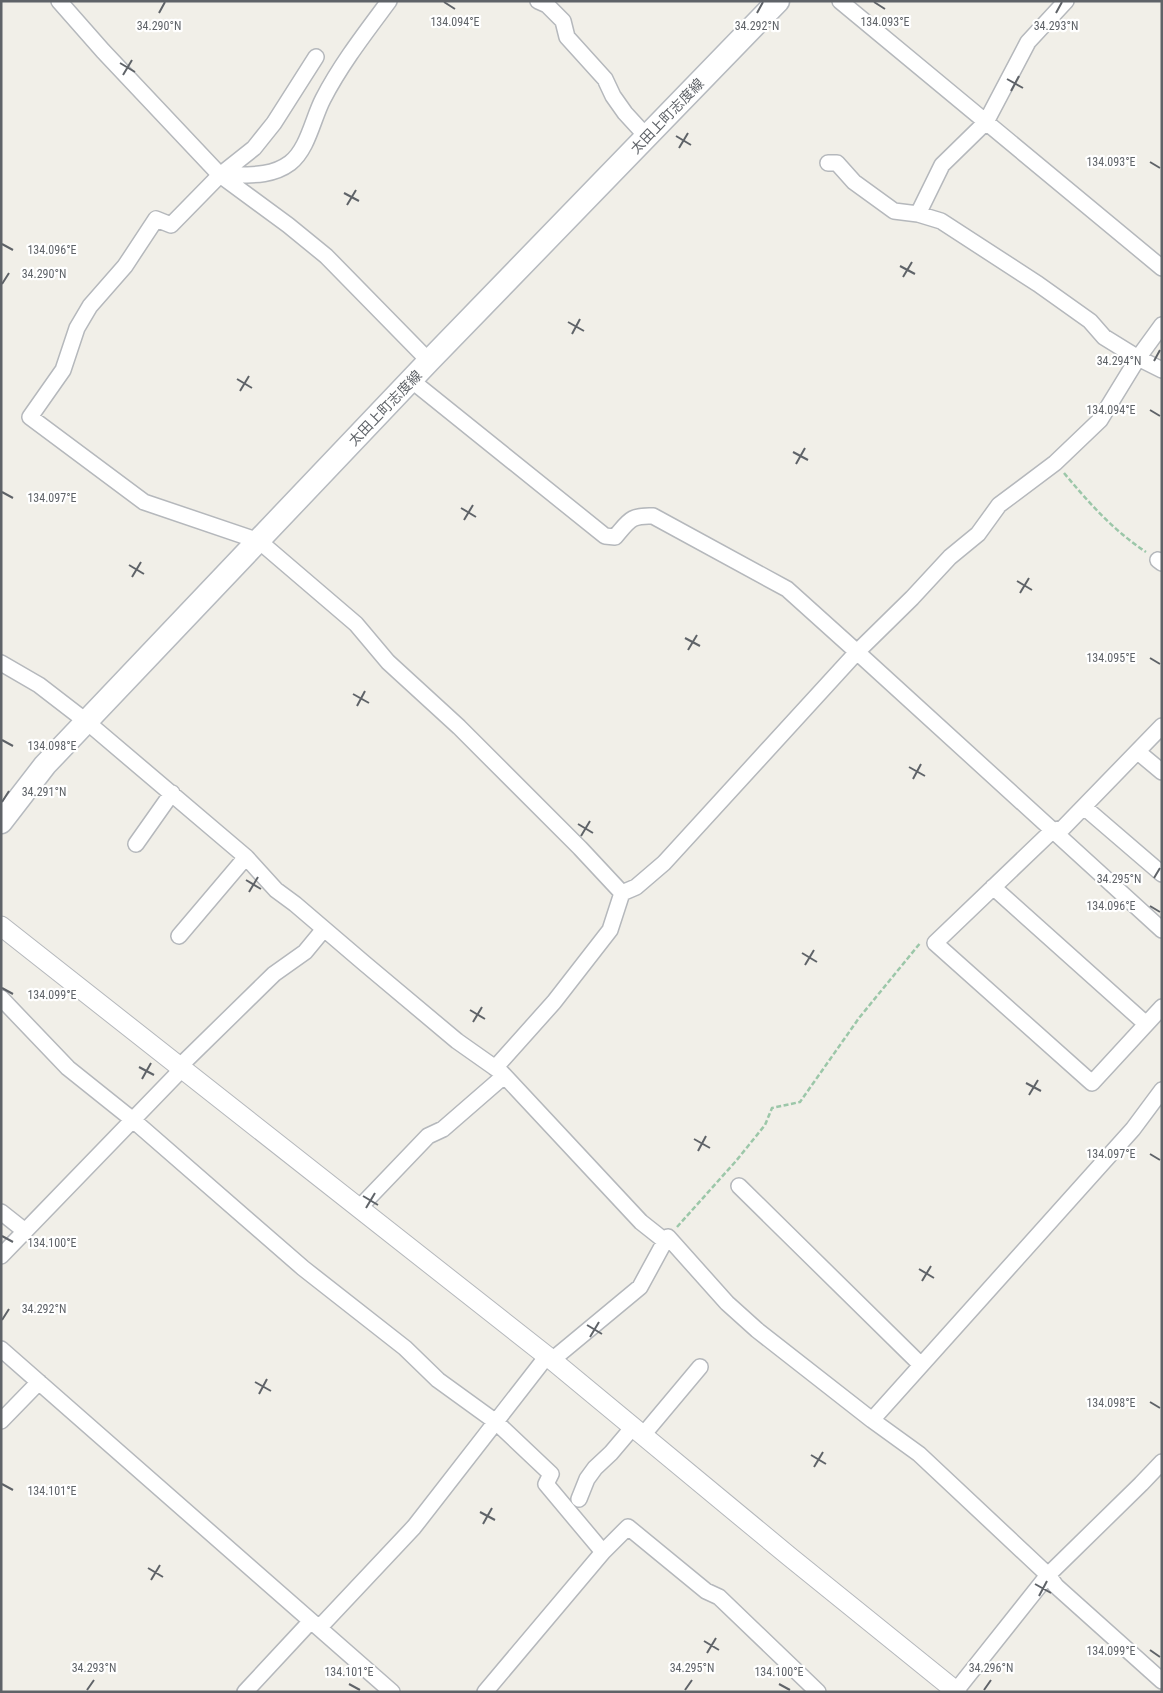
<svg xmlns="http://www.w3.org/2000/svg" width="1163" height="1693" viewBox="0 0 1163 1693" font-family="'Roboto Condensed','Noto Sans JP',sans-serif">
  <style>
    .lines { fill: none; stroke-linecap: round; stroke-linejoin: round }
    .minor-casing { stroke: #b5b8bc; stroke-width: 18 }
    .tertiary-casing { stroke: #b5b8bc; stroke-width: 21 }
    .secondary-casing { stroke: #b6babf; stroke-width: 25 }
    .path { stroke: #9cc7a9; stroke-width: 2.5; stroke-dasharray: 5 2.5; stroke-linecap: butt }
    .minor { stroke: #fff; stroke-width: 15 }
    .tertiary { stroke: #fff; stroke-width: 19 }
    .secondary { stroke: #fff; stroke-width: 22 }
    .ticks { fill: none; stroke: #5f6368; stroke-width: 2 }
    .labels { text-anchor: middle; stroke-width: 4.5; stroke-linejoin: round; paint-order: stroke }
    .street-label { font-size: 14px; fill: #5f6368; stroke: #fff }
    .ticks-label { font-size: 12px; text-anchor: middle; fill: #5f6368; stroke: #fff; stroke-width: 4.5; stroke-linejoin: round; paint-order: stroke }
  </style>
  <rect width="100%" height="100%" fill="#f1efe8"/>
  <g class="lines">
    <g class="minor-casing">
      <path id="minor" d="M 59,1 L 103,51 L 220,175 L 288,225 L 326,256 L 429,361
        M 538,1 L 547,5 L 563,21 L 567,37 L 605,79 L 613,96 L 625,113 L 647,137
        M 840,1 L 1162,268
        M 316,57 L 274,123 L 254,148 L 220,175 L 171,225 L 156,219 L 125,266 L 90,306 L 77,328 L 63,370 L 30,417 L 144,502 L 259,541 L 356,624 L 388,662 L 459,727 L 580,848 L 622,893
        M 828,163 L 837,163 L 854,182 L 894,211 L 918,214 L 941,221 L 1038,284 L 1090,321 L 1104,337 L 1138,358 L 1162,370
        M 236,175 C 255,175 274,175 290,163 C 308,149 313,118 323,99 C 341,64 366,32 389,1
        M 918,214 L 942,165 L 986,122 L 1028,42 L 1066,1
        M 1162,325 L 1138,358 L 1100,420 L 1055,463 L 999,505 L 978,534 L 950,557 L 912,598 L 857,652 L 1162,930
        M 411,380 L 605,536 L 615,537 C 629,521 630,515 653,516 L 787,589 L 857,652 L 664,863 L 636,887 L 622,893 L 610,930 L 554,1002 L 495,1068
        M 1158,560 L 1162,563
        M 1,663 L 39,685 L 87,722 L 246,857 L 276,890 L 295,904 L 364,963 L 457,1041 L 501,1072 L 641,1222 L 665,1241 L 640,1287 L 552,1360
        M 1162,726 L 1063,828 L 1052,831 L 935,943 L 1092,1083 L 1162,1007
        M 1138,752 L 1162,772
        M 1084,807 L 1162,874
        M 136,844 L 172,793
        M 993,887 L 1146,1024
        M 179,936 L 246,857
        M 1,998 L 68,1068 L 133,1120 L 303,1268 L 405,1348 L 438,1380 L 496,1422 L 551,1474 L 546,1484 L 603,1552
        M 179,1067 L 274,974 L 305,952 L 324,929
        M 739,1186 L 921,1365
        M 359,1208 L 428,1136 L 443,1129 L 504,1076
        M 1,1212 L 25,1231
        M 668,1237 L 727,1303 L 757,1330 L 872,1420
        M 1,1256 L 182,1069
        M 1,1349 L 392,1692
        M 1,1421 L 39,1382
        M 643,1435 L 700,1367
        M 1162,1462 L 1141,1484 L 1048,1575 L 1056,1586 L 1162,1681
        M 579,1499 L 587,1479 L 595,1468 L 611,1453 L 633,1427
        M 319,1628 L 414,1527 L 547,1356
        M 245,1692 L 311,1621
        M 485,1692 L 603,1552 L 628,1527 L 706,1591 L 719,1597 L 818,1692
        M 955,1692 L 1048,1575 L 919,1454 L 872,1420 L 1133,1129 L 1162,1090"/>
    </g>
    <g class="tertiary-casing">
      <path id="tertiary" d="M 1,926 L 552,1360 L 790,1557 L 957,1692"/>
    </g>
    <g class="secondary-casing">
      <path id="secondary" d="M 1,822 L 45,765 L 429,361 L 778,1"/>
    </g>
    <path class="path" d="M 1064,473 C 1089,503 1114,531 1146,552
      M 677,1227 L 736,1161 L 765,1125 L 772,1108 L 800,1102 L 859,1018 L 921,942"/>
    <use href="#minor" class="minor"/>
    <use href="#tertiary" class="tertiary"/>
    <use href="#secondary" class="secondary"/>
  </g>
  <path class="ticks" d="M 444,2 L 455,9M 874,2 L 885,9M 159,13 L 165,2M 757,13 L 763,2M 1056,13 L 1062,2M 120,63 L 135,72M 123,75 L 132,60M 1007,79 L 1023,88M 1011,91 L 1019,76M 676,136 L 691,145M 679,148 L 688,133M 1150,162 L 1160,168M 344,193 L 359,201M 347,205 L 356,190M 2,244 L 13,250M 900,266 L 915,274M 903,277 L 912,262M 2,284 L 9,273M 568,322 L 584,331M 572,334 L 580,319M 1154,361 L 1160,350M 237,379 L 252,388M 240,391 L 249,376M 1150,410 L 1160,416M 793,452 L 808,460M 796,464 L 805,448M 2,492 L 13,498M 461,508 L 476,517M 464,520 L 473,505M 129,565 L 144,574M 132,577 L 141,562M 1017,581 L 1032,590M 1020,593 L 1029,578M 685,638 L 700,646M 688,650 L 697,635M 1150,658 L 1160,664M 353,694 L 369,703M 357,706 L 365,691M 2,740 L 13,746M 909,767 L 925,776M 913,779 L 921,764M 2,802 L 9,791M 578,824 L 593,833M 581,836 L 590,821M 1154,878 L 1160,868M 246,880 L 261,889M 249,892 L 258,877M 1150,906 L 1160,912M 802,953 L 817,962M 805,965 L 814,950M 2,988 L 13,994M 470,1010 L 485,1019M 473,1022 L 482,1007M 139,1067 L 154,1075M 142,1079 L 151,1063M 1026,1083 L 1041,1091M 1029,1095 L 1038,1080M 694,1139 L 710,1148M 698,1151 L 706,1136M 1150,1154 L 1160,1160M 363,1196 L 378,1205M 366,1208 L 375,1193M 2,1236 L 13,1242M 919,1269 L 934,1278M 922,1281 L 931,1266M 2,1320 L 9,1309M 587,1325 L 602,1334M 590,1337 L 599,1322M 255,1382 L 271,1391M 259,1394 L 267,1379M 1150,1402 L 1160,1408M 811,1455 L 826,1464M 814,1467 L 823,1452M 2,1484 L 13,1490M 480,1512 L 495,1520M 483,1524 L 492,1508M 148,1568 L 163,1577M 151,1580 L 160,1565M 1035,1584 L 1051,1593M 1039,1596 L 1047,1581M 704,1641 L 719,1650M 1150,1650 L 1160,1657M 707,1653 L 716,1638M 349,1684 L 360,1690M 779,1684 L 790,1690M 87,1690 L 94,1680M 685,1690 L 692,1680M 984,1690 L 991,1680"/>
  <g class="labels">
    <g class="street-label">
      <text transform="translate(667 116) rotate(-46)" y="5">太田上町志度線</text>
      <text transform="translate(385 408) rotate(-46)" y="5">太田上町志度線</text>
    </g>
  </g>
  <g class="ticks-label">
    <text x="455" y="26">134.094°E</text>
    <text x="885" y="26">134.093°E</text>
    <text x="159" y="30">34.290°N</text>
    <text x="757" y="30">34.292°N</text>
    <text x="1056" y="30">34.293°N</text>
    <text x="1111" y="166">134.093°E</text>
    <text x="52" y="254">134.096°E</text>
    <text x="44" y="278">34.290°N</text>
    <text x="1119" y="365">34.294°N</text>
    <text x="1111" y="414">134.094°E</text>
    <text x="52" y="502">134.097°E</text>
    <text x="1111" y="662">134.095°E</text>
    <text x="52" y="750">134.098°E</text>
    <text x="44" y="796">34.291°N</text>
    <text x="1119" y="883">34.295°N</text>
    <text x="1111" y="910">134.096°E</text>
    <text x="52" y="999">134.099°E</text>
    <text x="1111" y="1158">134.097°E</text>
    <text x="52" y="1247">134.100°E</text>
    <text x="44" y="1313">34.292°N</text>
    <text x="1111" y="1407">134.098°E</text>
    <text x="52" y="1495">134.101°E</text>
    <text x="1111" y="1655">134.099°E</text>
    <text x="94" y="1672">34.293°N</text>
    <text x="692" y="1672">34.295°N</text>
    <text x="991" y="1672">34.296°N</text>
    <text x="349" y="1676">134.101°E</text>
    <text x="779" y="1676">134.100°E</text>
  </g>
  <rect width="1163" height="1693" fill="none" stroke="#5f6368" stroke-width="5"/>
</svg>
